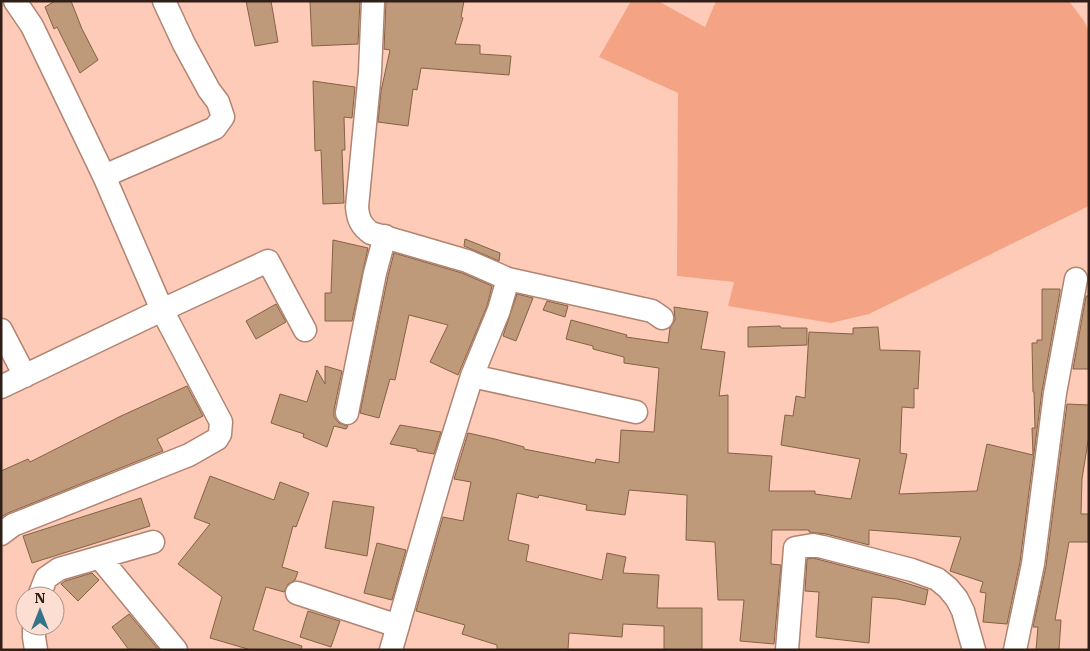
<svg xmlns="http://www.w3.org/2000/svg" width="1090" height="651" viewBox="0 0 1090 651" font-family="'IBM Plex Serif',serif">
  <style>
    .green { fill: #f4a485 }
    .building { fill: #be997a; stroke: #846244 }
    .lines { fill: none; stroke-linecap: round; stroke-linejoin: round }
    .street-casing { stroke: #b18472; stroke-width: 25 }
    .street { stroke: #fff; stroke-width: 22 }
  </style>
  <rect width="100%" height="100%" fill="#fdcbb8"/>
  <path class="green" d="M 631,1 L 658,1 L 705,27 L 716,1 L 1069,1 L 1084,21 L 1089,31 L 1089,206 L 869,314 L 831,323 L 728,306 L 734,282 L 677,276 L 678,93 L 599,57 Z"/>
  <path class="building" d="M 55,1 L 71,1 L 82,29 L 98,60 L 80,73 L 57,27 L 54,29 L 45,7 Z
    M 246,1 L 271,1 L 278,42 L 255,46 Z
    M 310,1 L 360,1 L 358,44 L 312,46 Z
    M 386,1 L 464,1 L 461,17 L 463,18 L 455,44 L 480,45 L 480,54 L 511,56 L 509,75 L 421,68 L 417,90 L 413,89 L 408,126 L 378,122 L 381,91 L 390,50 L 384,49 Z
    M 313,81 L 355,87 L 352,118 L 344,117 L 345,150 L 342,150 L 344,203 L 323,204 L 321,150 L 315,151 Z
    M 465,239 L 500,253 L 499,261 L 464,246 Z
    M 333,240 L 368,248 L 352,321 L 325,321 L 325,293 L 331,293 Z
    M 394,253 L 462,273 L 492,286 L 487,306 L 458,375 L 430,362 L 448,325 L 409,315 L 395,380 L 390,379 L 379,418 L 360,413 L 388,276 Z
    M 1042,289 L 1060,289 L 1060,292 L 1042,391 L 1020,562 L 1007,624 L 983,622 L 986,593 L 980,592 L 983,582 L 950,571 L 961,537 L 869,530 L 869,545 L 826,534 L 809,532 L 809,530 L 772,530 L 771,564 L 781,565 L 774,644 L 740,641 L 744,600 L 718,600 L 715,542 L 686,540 L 687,495 L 629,490 L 625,515 L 586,510 L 587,505 L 539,495 L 538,498 L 517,493 L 508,540 L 529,545 L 526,561 L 602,580 L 607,553 L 626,557 L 623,573 L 659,575 L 657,608 L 702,608 L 702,650 L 664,650 L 664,626 L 623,624 L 622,637 L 569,633 L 568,650 L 497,650 L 497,645 L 462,634 L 465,625 L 416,611 L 443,517 L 463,521 L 471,482 L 454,479 L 468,433 L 495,439 L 524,447 L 524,449 L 595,463 L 596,459 L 619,463 L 621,430 L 654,432 L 659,368 L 624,363 L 624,357 L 593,349 L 593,346 L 566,339 L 571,320 L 627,335 L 626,337 L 668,343 L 670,328 L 675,320 L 674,307 L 708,312 L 701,349 L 725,352 L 719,396 L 728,395 L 728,453 L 772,456 L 769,491 L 815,491 L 815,494 L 851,499 L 860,459 L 781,445 L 785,415 L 793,416 L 796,396 L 805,398 L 809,332 L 853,334 L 853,328 L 878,327 L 880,350 L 920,351 L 918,389 L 914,388 L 914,408 L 902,407 L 900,453 L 907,454 L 899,494 L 977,491 L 987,444 L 1033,455 L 1032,428 L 1035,428 L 1034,392 L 1033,392 L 1032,343 L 1037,343 L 1037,340 L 1042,340 Z
    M 517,294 L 533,298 L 516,341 L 503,336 Z
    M 1086,296 L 1089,296 L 1089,369 L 1073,369 Z
    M 547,301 L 568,306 L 565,317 L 543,310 Z
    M 276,304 L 286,322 L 256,339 L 246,321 Z
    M 780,326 L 781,328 L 807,328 L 807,345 L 748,347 L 748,327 Z
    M 325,366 L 342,371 L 334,410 L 334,417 L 339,423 L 348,426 L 346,429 L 334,426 L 327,447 L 303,437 L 304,434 L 271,423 L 280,394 L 307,402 L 317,370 L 325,384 Z
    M 187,386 L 203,416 L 157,439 L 163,451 L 8,513 L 1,517 L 1,471 L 28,459 L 30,462 L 121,416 Z
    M 1067,404 L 1089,405 L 1089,435 L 1082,479 L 1081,514 L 1089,514 L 1089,542 L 1069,542 L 1055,620 L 1061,620 L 1059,650 L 1036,650 L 1038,627 L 1033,627 L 1046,566 Z
    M 400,425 L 441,432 L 434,454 L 417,451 L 417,449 L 390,444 Z
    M 210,476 L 274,500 L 280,482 L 309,493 L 296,527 L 293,526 L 282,567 L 298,572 L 295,580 L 288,584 L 284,592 L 266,587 L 253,630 L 302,646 L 301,650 L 251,650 L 210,638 L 222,597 L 178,564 L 210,524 L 194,518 Z
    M 141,498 L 150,526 L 32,563 L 23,536 Z
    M 333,501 L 374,507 L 367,556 L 325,548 Z
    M 377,543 L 406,550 L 392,600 L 364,593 Z
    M 813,558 L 890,578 L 928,590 L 925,605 L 897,599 L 872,597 L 869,643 L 816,637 L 819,592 L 805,591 L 807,559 Z
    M 92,573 L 99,580 L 78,601 L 61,584 L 65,581 Z
    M 308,611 L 340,621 L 331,647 L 300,637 Z
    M 129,614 L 159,650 L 129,650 L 112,627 Z"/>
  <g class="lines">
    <g class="street-casing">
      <path id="street" d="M 373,1 L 370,72 L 357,207 C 358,219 361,226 371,233 L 467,261 L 508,279 L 652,311 L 662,318
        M 104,176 L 215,128 L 223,117 L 218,102 L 209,90 L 184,44 L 164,1
        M 1,330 L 25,376
        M 472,376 L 636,412
        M 1,387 L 162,310 L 104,176 L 32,26 L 15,1
        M 347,413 L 375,273 L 385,236
        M 1,534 L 13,525 L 189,455 L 217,439 L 220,434 L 221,422 L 162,310 L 268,261 L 305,330
        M 100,558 L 176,650
        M 297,593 L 398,626
        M 39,596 L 46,578 L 59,569 L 153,542
        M 34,626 L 34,637 L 36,650
        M 391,650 L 445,462 L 472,376 L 499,310 L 508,279
        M 787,650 L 795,548 L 813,545 L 823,547 L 912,570 L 937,579 L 948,588 L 957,599 L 963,611 L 974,650
        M 1015,650 L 1033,564 L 1055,393 L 1076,279"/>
    </g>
    <use href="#street" class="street"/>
  </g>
  <rect width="1090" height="651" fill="none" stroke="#301e17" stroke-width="5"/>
  <g transform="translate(40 611)"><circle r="24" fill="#fcded2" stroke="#aa9187"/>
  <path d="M0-4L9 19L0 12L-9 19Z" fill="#347488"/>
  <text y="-8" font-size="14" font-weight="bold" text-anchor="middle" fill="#301e17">N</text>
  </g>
</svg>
